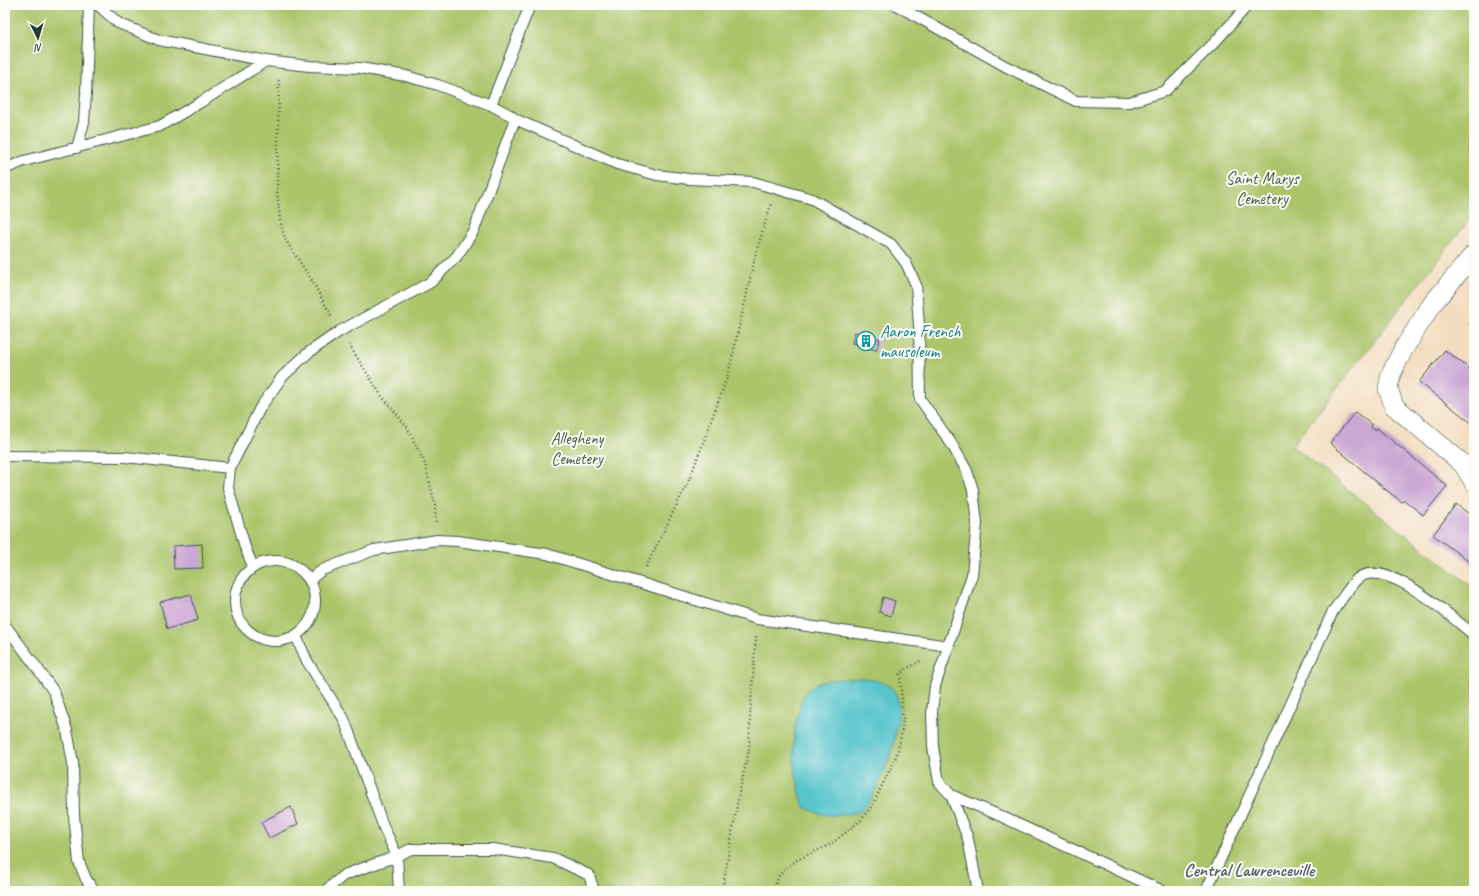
<svg xmlns="http://www.w3.org/2000/svg" width="1479" height="896" viewBox="0 0 1479 896" font-family="Caveat,sans-serif">
  <style>
    .green { fill: #acc56b; stroke: #668150 }
    .water { fill: #58c5cd; stroke: #3c8180 }
    .building { fill: #caa7d4 }
    .lines { fill: none; stroke-linecap: round; stroke-linejoin: round }
    .lane-casing { stroke: #3f5549; stroke-width: 12 }
    .street-casing { stroke: #3f5549; stroke-width: 20 }
    .path { stroke: #3f5549; stroke-width: 2.5; stroke-dasharray: 1 3; stroke-linecap: butt }
    .lane { stroke: #fff; stroke-width: 10 }
    .street { stroke: #fff; stroke-width: 19 }
    .labels { text-anchor: middle; stroke-width: 4; stroke-linejoin: round; paint-order: stroke }
    .park-label { font-size: 17px; fill: #425f42; stroke: #fdfcf7 }
    .culture-label { font-size: 17px; fill: #0d838f; stroke: #fdfcf7; text-anchor: start }
    .neighbourhood-label { font-size: 18px; font-weight: bold; fill: #5b626c; stroke: #fdfcf7 }
  </style>
  <rect width="100%" height="100%" fill="#fdfcf7"/>
  <filter id="ink" filterUnits="userSpaceOnUse"><feTurbulence type="fractalNoise" baseFrequency=".025" numOctaves="2"/><feDisplacementMap in="SourceGraphic" scale="8" xChannelSelector="R" yChannelSelector="G"/><feConvolveMatrix kernelMatrix="1 2 1 2 8 2 1 2 1" color-interpolation-filters="sRGB"/></filter>
  <filter id="wash" filterUnits="userSpaceOnUse"><feTurbulence type="fractalNoise" baseFrequency=".012" numOctaves="4" result="noise"/><feDisplacementMap in="SourceGraphic" scale="16" xChannelSelector="R" yChannelSelector="G"/><feGaussianBlur stdDeviation="0.9" result="paint"/><feColorMatrix in="noise" values="0 0 0 0 0 0 0 0 0 0 0 0 0 0 0 0 0 1.4 0 .05"/><feComposite in="paint" operator="in"/></filter>
  <g filter="url(#wash)">
    <rect width="100%" height="100%" fill="#f3ddc0"/>
    <path class="green" d="M 5,5 L 1474,5 L 1474,214 L 1292,446 L 1474,588 L 1474,891 L 5,891 Z"/>
    <path class="water" d="M 862,678 C 873,679 888,682 895,692 C 909,714 880,797 860,811 C 857,813 851,813 848,814 C 830,817 820,815 804,807 C 794,773 789,742 800,708 C 802,700 804,692 811,687 C 824,677 847,680 862,678 Z"/>
    <g id="blocks">
      <path class="building" d="M 1474,317 L 1474,328 L 1469,324 Z
        M 855,332 L 880,339 L 876,350 L 852,343 Z
        M 1445,350 L 1474,372 L 1474,425 L 1419,382 Z
        M 1355,412 L 1372,425 L 1371,427 L 1375,430 L 1377,428 L 1447,486 L 1423,515 L 1404,500 L 1402,502 L 1385,489 L 1330,443 Z
        M 1456,504 L 1474,518 L 1472,520 L 1474,522 L 1474,568 L 1470,564 L 1472,564 L 1433,535 Z
        M 202,544 L 203,568 L 174,569 L 173,546 Z
        M 191,594 L 198,620 L 167,629 L 160,602 Z
        M 883,597 L 895,601 L 891,616 L 879,612 Z
        M 291,807 L 298,824 L 269,838 L 261,822 Z"/>
    </g>
  </g>
  <g filter="url(#ink)">
    <use href="#blocks" fill-opacity="0" stroke="#3f5549" stroke-width="1"/>
    <g class="lines">
      <g class="lane-casing">
        <path id="lane" d="M 98,5 L 118,23 L 159,40 L 266,61 L 309,66 L 360,68 L 406,76 L 438,85 L 491,105 L 510,115 L 515,119 L 617,164 L 657,175 L 689,179 L 753,182 L 812,199 L 891,244 L 906,263 L 916,285 L 919,325 L 920,399 L 951,443 L 967,471 L 973,490 L 977,523 L 972,575 L 935,686 L 932,712 L 933,747 L 939,782 L 951,795 L 996,814 L 1163,891
          M 896,5 L 1005,66 L 1076,101 L 1130,102 L 1165,91 L 1214,43 L 1248,5
          M 491,105 L 530,5
          M 77,148 L 84,122 L 86,93 L 89,5
          M 5,169 L 24,161 L 160,126 L 201,102 L 266,61
          M 5,456 L 125,457 L 230,468
          M235 601a40 40 0 1 1 80 0a40 40 0 1 1-80 0Z
          M 253,567 L 245,547 L 228,488 L 230,468 L 260,408 L 282,377 L 308,353 L 340,331 L 431,282 L 457,256 L 474,230 L 515,119
          M 310,580 L 322,570 L 374,550 L 437,540 L 458,541 L 547,554 L 757,619 L 949,646
          M 5,625 L 35,665 L 54,692 L 67,730 L 73,763 L 74,816 L 79,862 L 86,879 L 94,891
          M 296,636 L 307,661 L 344,719 L 384,828 L 397,856 L 399,891
          M 951,795 L 968,839 L 978,891
          M 325,891 L 344,875 L 397,856 L 411,849 L 493,849 L 553,858 L 589,875 L 594,891
          M 1206,891 L 1333,611 C 1341,601 1348,588 1357,579 C 1385,555 1452,618 1474,635"/>
      </g>
      <g class="street-casing">
        <path id="street" d="M 1474,254 L 1433,303 L 1404,348 L 1391,374 L 1388,388 L 1394,406 L 1463,464 L 1474,482"/>
      </g>
      <path class="path" d="M 279,80 L 277,190 L 280,220 L 285,239 L 311,279 L 332,317
        M 349,345 L 381,395 L 407,427 L 425,464 L 435,504 L 436,524
        M 646,567 L 690,478 L 728,375 L 756,253 L 771,204
        M 722,891 L 739,794 L 749,750 L 750,716 L 756,636
        M 772,891 L 779,876 L 787,867 L 797,860 L 831,844 L 861,820 L 872,806 L 896,757 L 901,737 L 903,717 L 900,674 L 906,669 L 922,660"/>
      <use href="#lane" class="lane"/>
      <use href="#street" class="street"/>
    </g>
  </g>
  <defs>
    <g id="building-ring" transform="scale(1)"><circle r="9.5" fill="#fdfcf7" stroke="#0f9aa8" stroke-width="1.5"/><path d="M-4-6H4V6H1V3H-1V6H-4ZM-2.5-4.3h1.7v1.8h-1.7ZM.8-4.3h1.7v1.8H.8ZM-2.5-1h1.7V.8h-1.7ZM.8-1h1.7V.8H.8Z" fill="#0f9aa8"/></g>
  </defs>
  <g fill-rule="evenodd">
    <use href="#building-ring" x="866" y="341"/>
  </g>
  <g class="labels">
    <g class="park-label">
      <text x="1262" y="184">Saint Marys<tspan x="1262" dy="20">Cemetery</tspan></text>
      <text x="577" y="444">Allegheny<tspan x="577" dy="20">Cemetery</tspan></text>
    </g>
    <g class="culture-label">
      <text x="880" y="337">Aaron French<tspan x="880" dy="20">mausoleum</tspan></text>
    </g>
    <g class="neighbourhood-label">
      <text x="1249" y="876">Central Lawrenceville</text>
    </g>
  </g>
  <rect width="1479" height="896" fill="none" stroke="#fdfcf7" stroke-width="20"/>
  <g transform="translate(38 38) rotate(175)" stroke="#fdfcf7" stroke-width="3" paint-order="stroke">
  <path d="M0-3L7 15L0 10L-7 15Z" fill="#1f3d34"/>
  <text y="-6" font-size="11" font-weight="bold" text-anchor="middle" fill="#1f3d34">N</text>
  </g>
</svg>
